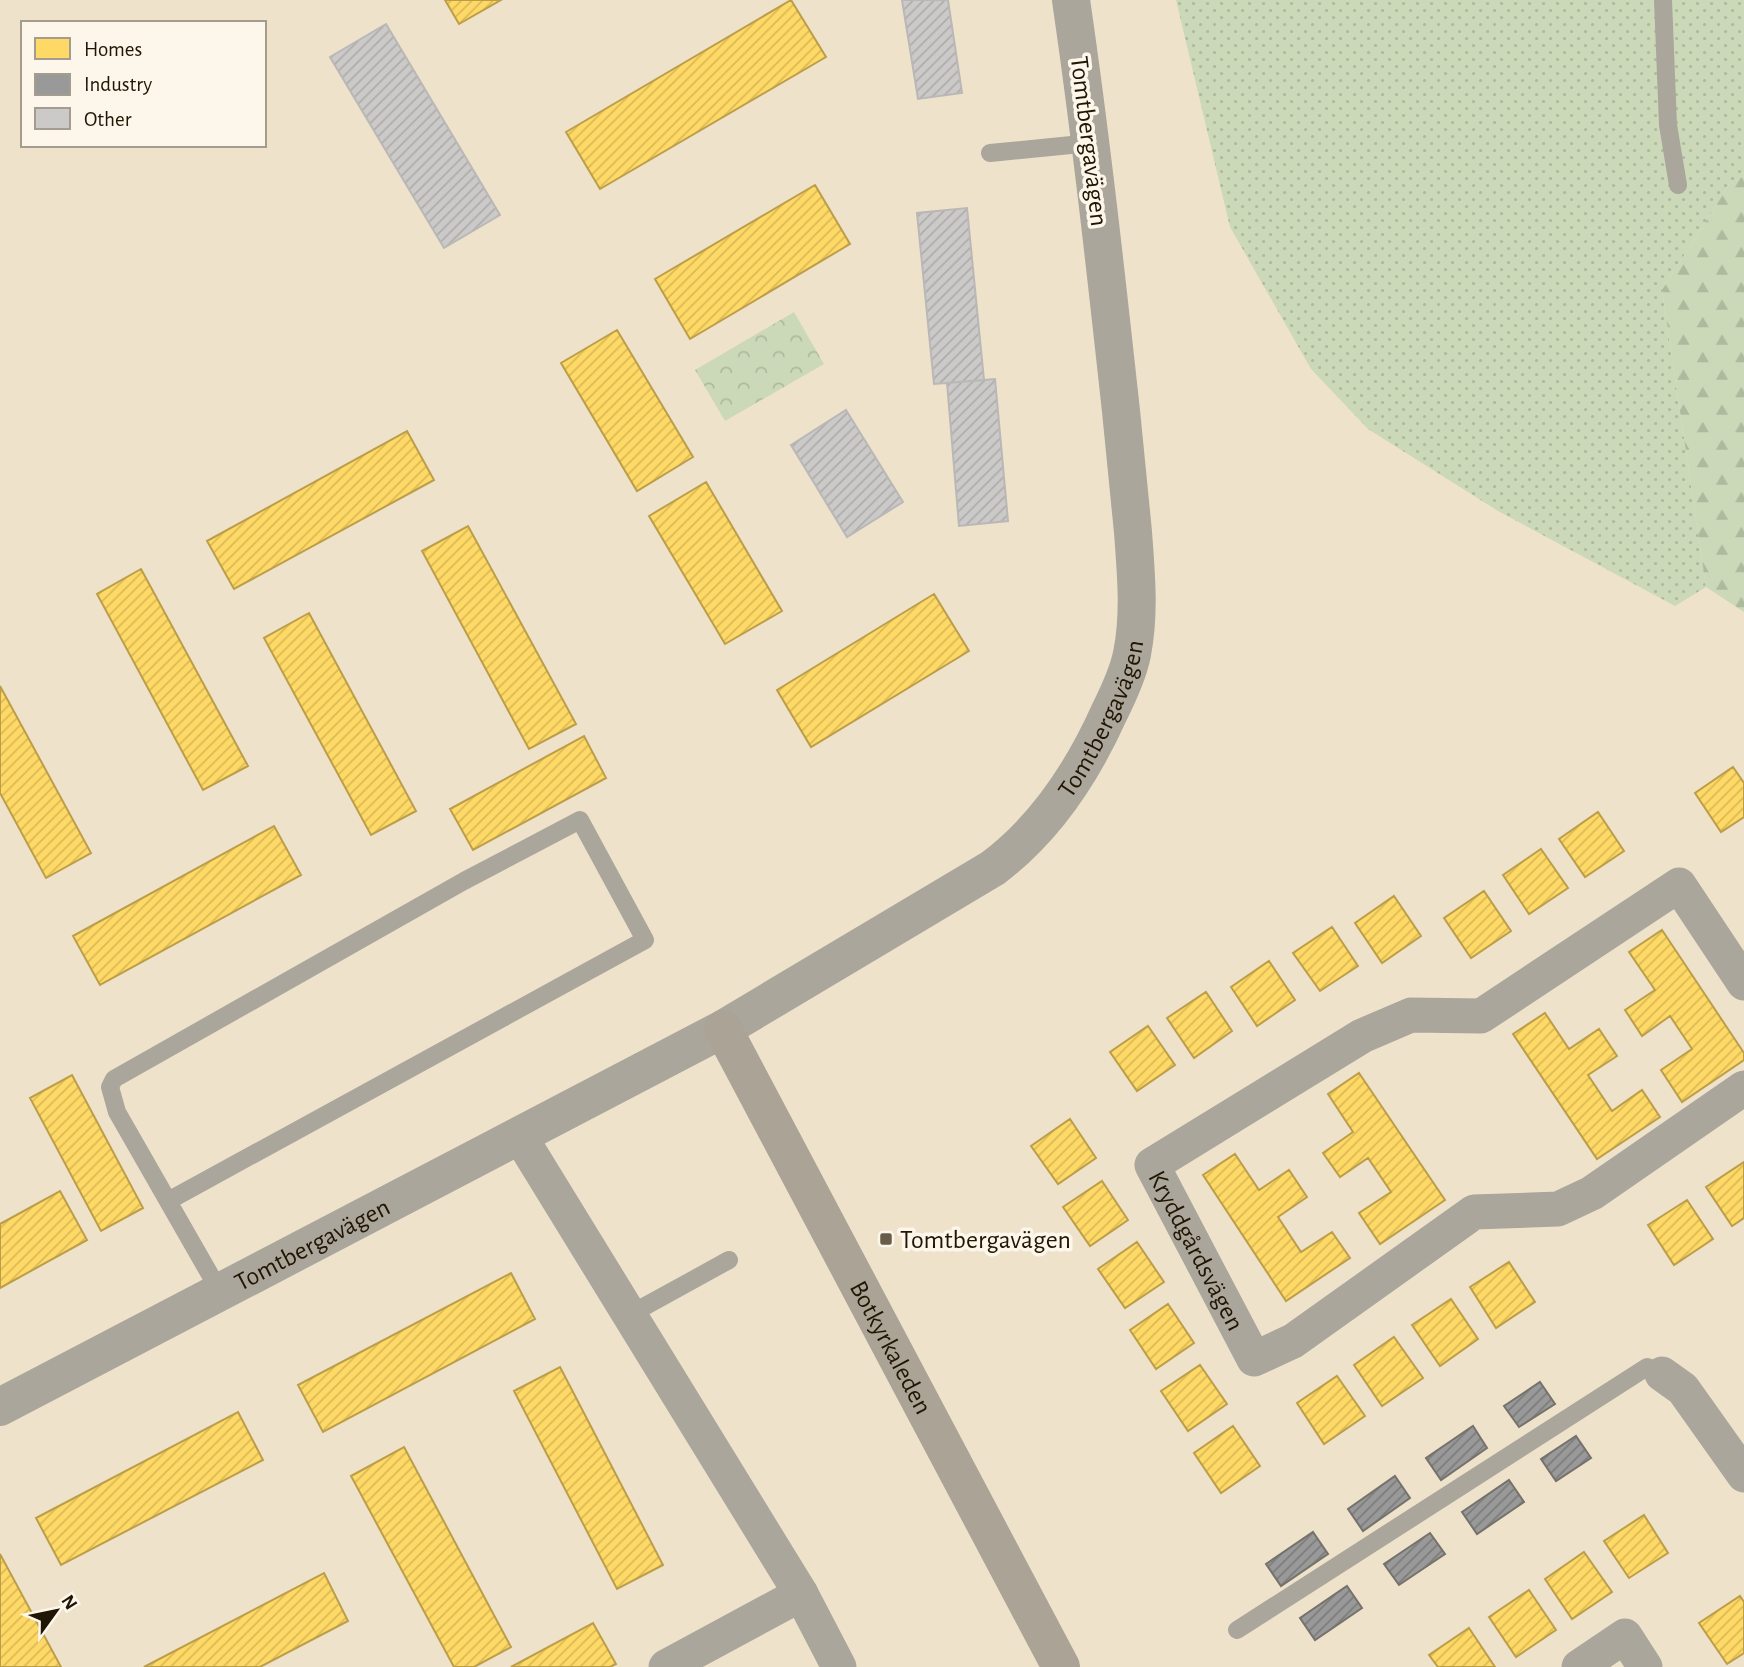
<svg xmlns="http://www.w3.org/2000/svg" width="1744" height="1667" viewBox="0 0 1744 1667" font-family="'Alegreya Sans',sans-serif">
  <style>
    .grass { fill: url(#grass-dots) }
    .forest { fill: url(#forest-firs) }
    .park { fill: url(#park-crowns) }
    .homes { fill: url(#homes-hatch); stroke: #bc9e48; stroke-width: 2 }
    .industry { fill: url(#industry-hatch); stroke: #75726c; stroke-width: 2 }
    .building { fill: url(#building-hatch); stroke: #b9b8b7; stroke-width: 2 }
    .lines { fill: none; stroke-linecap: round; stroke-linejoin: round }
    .service { stroke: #aba69b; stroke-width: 18 }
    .minor { stroke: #aba69b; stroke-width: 35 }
    .tertiary { stroke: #aba69b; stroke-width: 38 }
    .secondary { stroke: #aba496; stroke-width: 38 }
    .poi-dot { fill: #695d49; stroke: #fcf6eb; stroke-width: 2.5 }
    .labels { text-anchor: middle; stroke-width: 7; stroke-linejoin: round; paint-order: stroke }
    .street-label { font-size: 26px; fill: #211603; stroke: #fcf6eb }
    .poi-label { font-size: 26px; fill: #211603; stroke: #fcf6eb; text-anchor: start }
  </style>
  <defs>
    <pattern id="grass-dots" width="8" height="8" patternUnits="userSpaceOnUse" patternTransform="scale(1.75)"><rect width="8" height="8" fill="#cbd9b8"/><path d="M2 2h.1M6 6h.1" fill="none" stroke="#aeba9d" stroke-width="1.8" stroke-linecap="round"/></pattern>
    <pattern id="forest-firs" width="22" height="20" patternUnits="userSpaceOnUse" patternTransform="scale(1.75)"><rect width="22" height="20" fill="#cbd9b8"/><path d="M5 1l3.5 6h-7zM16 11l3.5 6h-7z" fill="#aeba9d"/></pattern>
    <pattern id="park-crowns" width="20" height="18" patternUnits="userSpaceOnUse" patternTransform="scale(1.75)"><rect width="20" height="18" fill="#cbd9b8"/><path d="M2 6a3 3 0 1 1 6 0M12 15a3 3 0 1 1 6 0" fill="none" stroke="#aeba9d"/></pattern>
    <pattern id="homes-hatch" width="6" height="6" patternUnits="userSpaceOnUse" patternTransform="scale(1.75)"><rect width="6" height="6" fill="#ffd966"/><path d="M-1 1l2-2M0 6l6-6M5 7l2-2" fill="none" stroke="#daba57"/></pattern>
    <pattern id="industry-hatch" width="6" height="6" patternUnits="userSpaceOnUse" patternTransform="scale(1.75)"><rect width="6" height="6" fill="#999"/><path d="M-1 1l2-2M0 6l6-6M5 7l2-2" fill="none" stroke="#7c7c7b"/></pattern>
    <pattern id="building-hatch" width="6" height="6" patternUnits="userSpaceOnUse" patternTransform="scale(1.75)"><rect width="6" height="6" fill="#cbcac9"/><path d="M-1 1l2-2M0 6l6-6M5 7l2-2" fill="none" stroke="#aeadab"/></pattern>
  </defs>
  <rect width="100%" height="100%" fill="#efe2cb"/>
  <path class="grass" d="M 1176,0 L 1744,0 L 1744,176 L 1731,182 L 1662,290 L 1706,587 L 1675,606 L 1498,511 L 1368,429 L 1311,369 L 1230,227 Z"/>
  <path class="forest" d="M 1744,176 L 1744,612 L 1706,587 L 1662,290 L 1731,182 Z"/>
  <path class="park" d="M 794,312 L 824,364 L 725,421 L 695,370 Z"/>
  <path class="homes" d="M 445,0 L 501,0 L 459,24 Z
    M 791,0 L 826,57 L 600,189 L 566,132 Z
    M 815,185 L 850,244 L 690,339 L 655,279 Z
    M 617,330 L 693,457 L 637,491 L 561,363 Z
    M 407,431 L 434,480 L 234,589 L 207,541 Z
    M 706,482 L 782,611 L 725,644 L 649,516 Z
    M 468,526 L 576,724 L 529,749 L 422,551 Z
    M 141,569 L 248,766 L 203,790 L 97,594 Z
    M 934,594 L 969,651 L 811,747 L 777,690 Z
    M 309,613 L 416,811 L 371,835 L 264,638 Z
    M 0,686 L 91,853 L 46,878 L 0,793 Z
    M 584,736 L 606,778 L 473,850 L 450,809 Z
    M 1733,767 L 1744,783 L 1744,817 L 1721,832 L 1695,793 Z
    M 1598,812 L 1624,851 L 1585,877 L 1559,839 Z
    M 274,826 L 301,875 L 100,985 L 73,936 Z
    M 1541,849 L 1568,888 L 1529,914 L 1503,875 Z
    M 1484,891 L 1511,931 L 1471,958 L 1444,918 Z
    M 1394,896 L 1421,936 L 1382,963 L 1355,923 Z
    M 1332,927 L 1358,966 L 1320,991 L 1293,953 Z
    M 1662,930 L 1744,1053 L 1744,1060 L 1682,1102 L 1661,1070 L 1692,1049 L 1670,1016 L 1642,1036 L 1625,1010 L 1655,990 L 1629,952 Z
    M 1269,961 L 1295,1000 L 1257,1026 L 1231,987 Z
    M 1206,992 L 1232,1031 L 1194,1058 L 1167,1018 Z
    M 1545,1013 L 1569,1049 L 1599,1029 L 1617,1056 L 1588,1075 L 1612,1111 L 1642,1090 L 1660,1117 L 1597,1159 L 1513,1034 Z
    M 1148,1026 L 1175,1065 L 1137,1091 L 1110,1052 Z
    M 1359,1073 L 1445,1200 L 1380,1244 L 1359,1213 L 1391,1192 L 1368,1158 L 1340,1177 L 1323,1153 L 1353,1132 L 1328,1094 Z
    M 72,1075 L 143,1208 L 101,1231 L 30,1098 Z
    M 1070,1119 L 1096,1158 L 1058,1184 L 1031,1146 Z
    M 1235,1154 L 1259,1190 L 1289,1170 L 1307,1197 L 1278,1217 L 1301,1252 L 1332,1232 L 1350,1258 L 1286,1301 L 1203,1175 Z
    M 1744,1162 L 1744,1218 L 1732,1226 L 1706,1187 Z
    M 1102,1181 L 1128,1220 L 1090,1246 L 1063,1207 Z
    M 60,1191 L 87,1240 L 0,1288 L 0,1224 Z
    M 1687,1200 L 1713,1239 L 1674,1265 L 1648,1225 Z
    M 1137,1242 L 1164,1282 L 1125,1308 L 1098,1269 Z
    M 1509,1262 L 1535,1302 L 1496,1328 L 1470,1287 Z
    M 511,1273 L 535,1319 L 323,1432 L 298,1385 Z
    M 1451,1299 L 1478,1339 L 1440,1366 L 1412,1325 Z
    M 1168,1304 L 1194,1343 L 1156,1369 L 1130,1330 Z
    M 1394,1337 L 1423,1378 L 1382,1406 L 1354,1365 Z
    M 1200,1365 L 1227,1404 L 1188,1431 L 1161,1391 Z
    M 560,1367 L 663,1565 L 617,1589 L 514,1391 Z
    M 1337,1376 L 1365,1416 L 1324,1444 L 1297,1403 Z
    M 238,1412 L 263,1460 L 61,1565 L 36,1518 Z
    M 1233,1426 L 1260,1466 L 1221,1493 L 1194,1453 Z
    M 404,1447 L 511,1647 L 474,1667 L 454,1667 L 351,1476 Z
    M 1644,1515 L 1668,1553 L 1629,1578 L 1604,1541 Z
    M 1584,1552 L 1612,1592 L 1572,1619 L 1545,1579 Z
    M 0,1554 L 61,1667 L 0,1667 Z
    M 324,1573 L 348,1621 L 260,1667 L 144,1667 Z
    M 1529,1590 L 1556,1630 L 1516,1657 L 1489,1617 Z
    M 1740,1596 L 1744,1602 L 1744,1653 L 1727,1664 L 1699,1623 Z
    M 593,1623 L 616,1664 L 610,1667 L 511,1667 Z
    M 1469,1628 L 1495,1667 L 1438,1667 L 1429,1655 Z"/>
  <path class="industry" d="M 1540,1382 L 1555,1404 L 1519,1427 L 1504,1406 Z
    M 1473,1426 L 1487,1448 L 1441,1480 L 1426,1458 Z
    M 1576,1436 L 1591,1458 L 1556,1481 L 1541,1459 Z
    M 1395,1476 L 1410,1498 L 1363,1531 L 1348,1509 Z
    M 1509,1480 L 1524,1502 L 1477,1534 L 1462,1512 Z
    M 1313,1532 L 1328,1554 L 1281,1586 L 1266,1564 Z
    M 1430,1533 L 1445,1554 L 1399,1585 L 1384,1564 Z
    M 1347,1586 L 1362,1608 L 1315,1640 L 1300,1618 Z"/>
  <path class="building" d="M 902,0 L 948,0 L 962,93 L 918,99 Z
    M 386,24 L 500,215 L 444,248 L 330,57 Z
    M 967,208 L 984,380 L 934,384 L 917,213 Z
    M 995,379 L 1008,521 L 959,526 L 947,383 Z
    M 846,410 L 903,502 L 847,537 L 791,445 Z"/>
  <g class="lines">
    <path class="service" d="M 1663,0 L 1668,125 L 1678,185
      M 990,153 L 1091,143
      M 168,1201 L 645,940 L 580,820 L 464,881 L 114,1079 L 110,1087 L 117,1112 L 220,1292
      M 629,1315 L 729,1260
      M 1237,1630 L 1647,1367 L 1662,1374"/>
    <g class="minor">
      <path id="s1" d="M 1744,983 L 1679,885 L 1481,1016 L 1411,1015 L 1362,1036 L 1152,1165 L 1254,1359 L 1293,1341 L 1474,1212 L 1558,1209 L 1592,1193 L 1744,1088"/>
      <path d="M 519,1135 L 801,1594 L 839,1667"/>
      <path d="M 1662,1374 L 1683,1389 L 1744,1475"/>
      <path d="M 666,1667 L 801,1594"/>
      <path d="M 1579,1667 L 1625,1636 L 1645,1667"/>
    </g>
    <path class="tertiary" id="s2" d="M 0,1407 L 723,1029 L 993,868 C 1046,828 1082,773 1109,713 C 1118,695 1128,674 1132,654 C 1140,613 1136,574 1133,532 C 1129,492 1125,451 1121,411 C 1106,274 1091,137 1071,0"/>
    <path class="secondary" id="s3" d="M 723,1029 L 1061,1667"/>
  </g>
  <rect class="poi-dot" x="879" y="1232" width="14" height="14" rx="3.5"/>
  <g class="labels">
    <g class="street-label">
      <text transform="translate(1090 141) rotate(83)" y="9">Tomtbergavägen</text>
      <text dy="9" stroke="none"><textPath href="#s2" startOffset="1318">Tomtbergavägen</textPath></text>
      <text dy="9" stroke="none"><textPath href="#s2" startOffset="352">Tomtbergavägen</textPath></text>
      <text dy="9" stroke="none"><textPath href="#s1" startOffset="821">Kryddgårdsvägen</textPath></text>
      <text dy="9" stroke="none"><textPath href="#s3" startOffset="360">Botkyrkaleden</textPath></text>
    </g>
    <g class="poi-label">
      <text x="900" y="1248">Tomtbergavägen</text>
    </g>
  </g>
  <rect x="21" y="21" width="245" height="126" fill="#fcf6eb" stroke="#a49c8e" stroke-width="2"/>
  <rect x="35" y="38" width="35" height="21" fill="#ffd966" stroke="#a49c8e" stroke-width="2"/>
  <text x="84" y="56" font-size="21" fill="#211603">Homes</text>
  <rect x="35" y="74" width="35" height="21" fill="#999999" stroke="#a49c8e" stroke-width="2"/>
  <text x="84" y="91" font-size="21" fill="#211603">Industry</text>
  <rect x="35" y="108" width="35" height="21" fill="#cbcac9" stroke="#a49c8e" stroke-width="2"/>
  <text x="84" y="126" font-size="21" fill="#211603">Other</text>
  <g transform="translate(56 1611) rotate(57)" stroke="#fcf6eb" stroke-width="5" paint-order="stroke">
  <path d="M0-5L12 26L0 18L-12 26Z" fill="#211603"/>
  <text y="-10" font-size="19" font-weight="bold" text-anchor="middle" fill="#211603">N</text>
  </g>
</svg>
